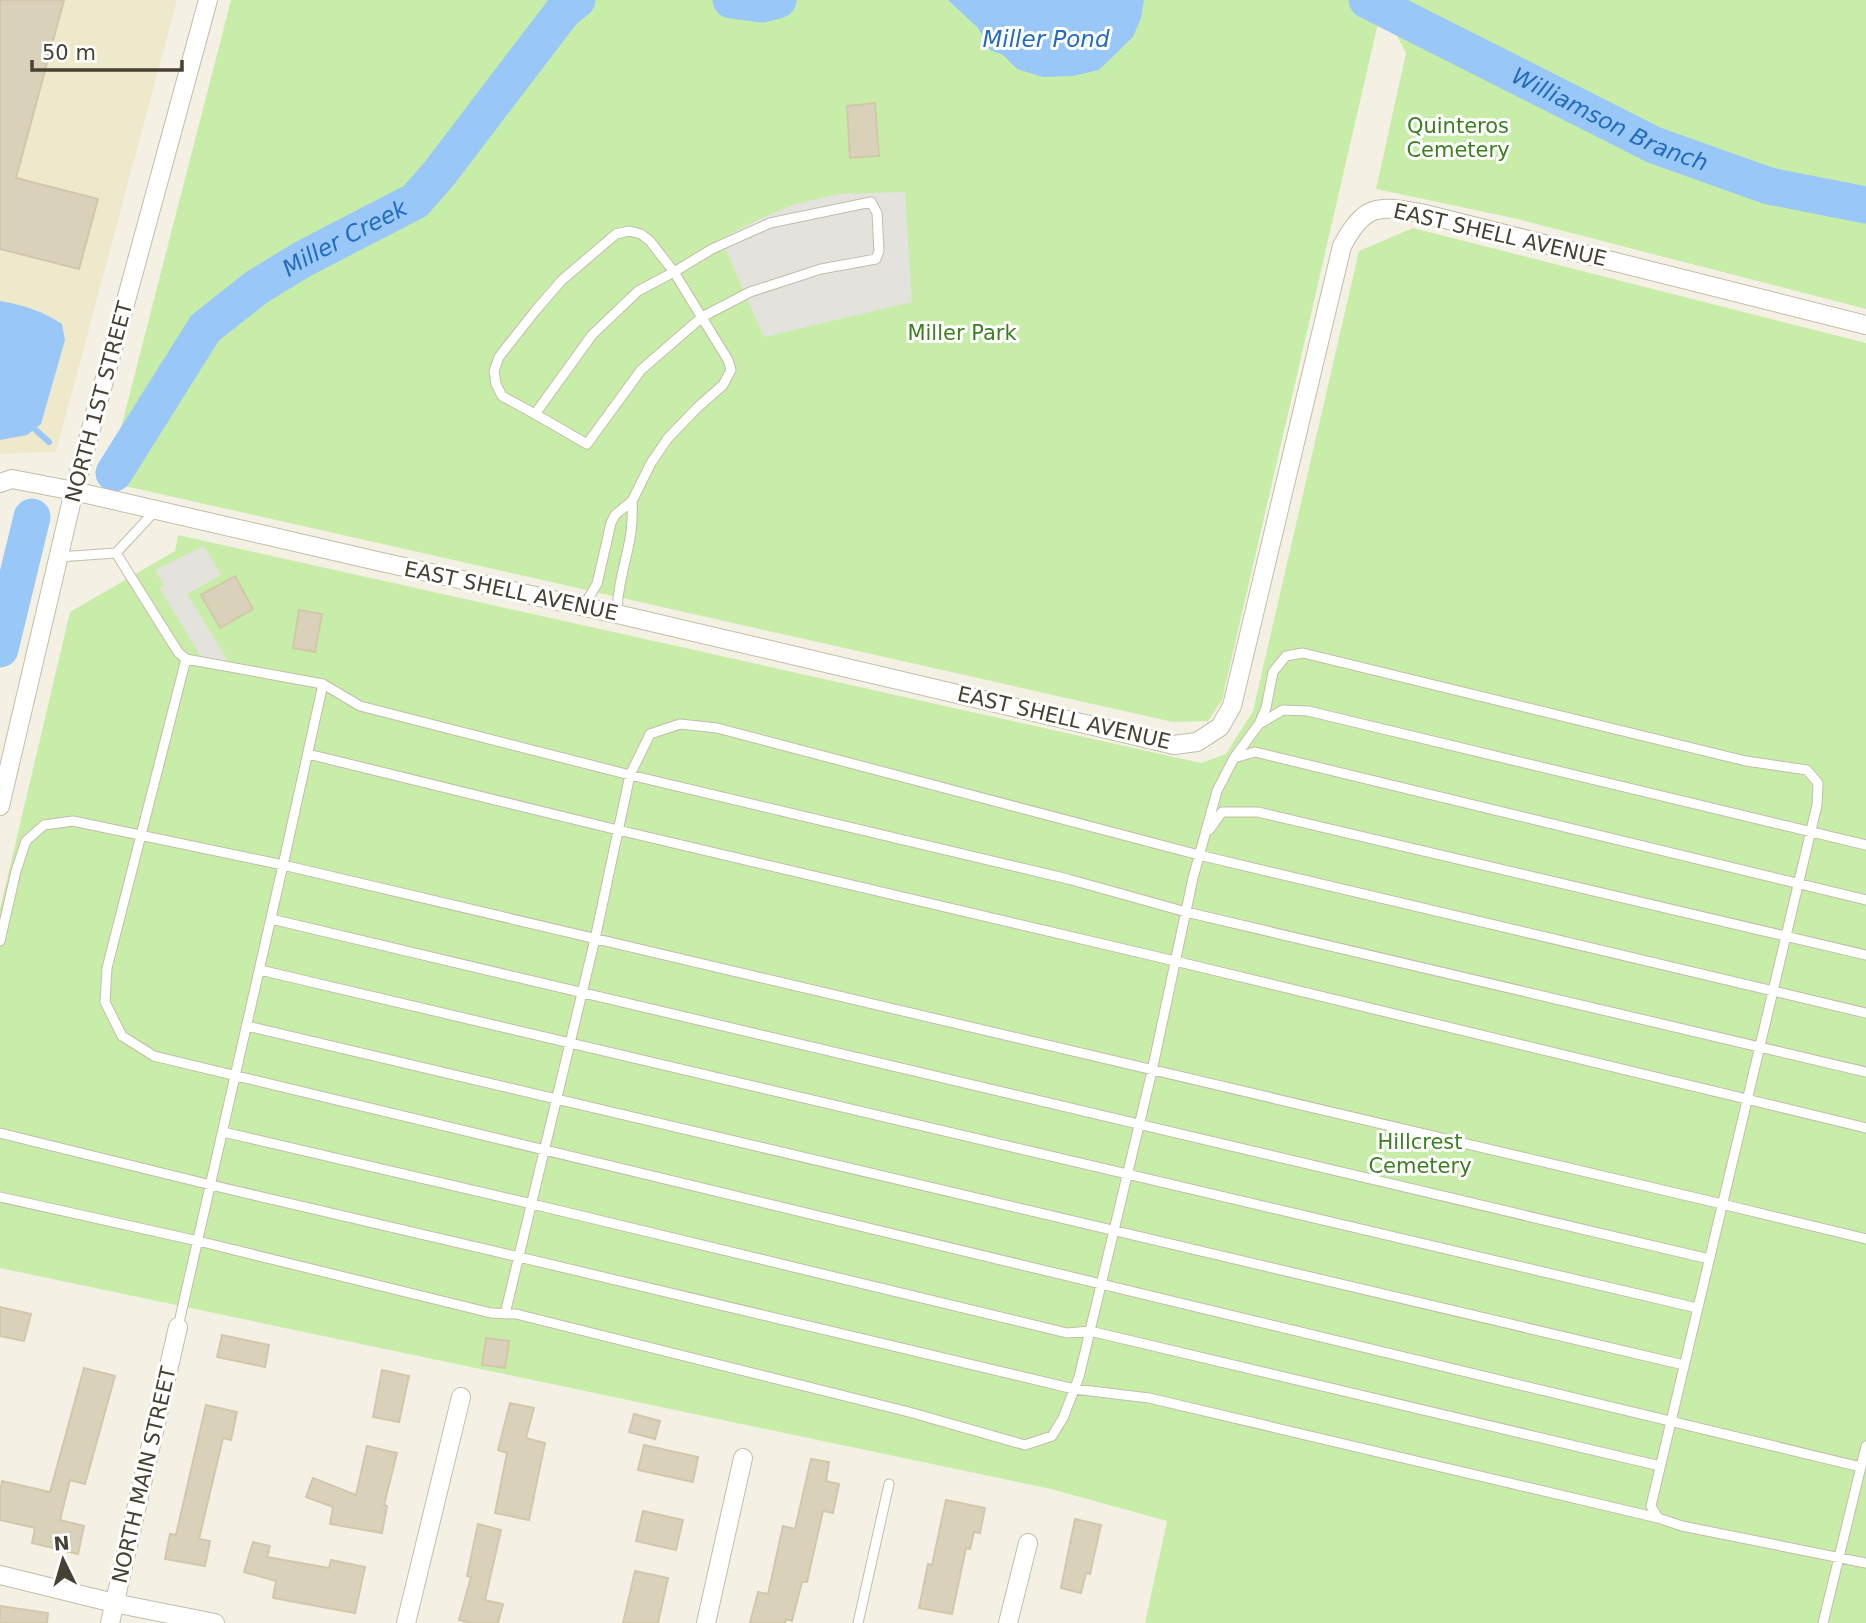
<svg xmlns="http://www.w3.org/2000/svg" width="1866" height="1623" viewBox="0 0 1866 1623" font-family="'DejaVu Sans',sans-serif">
  <style>
    .education { fill: #efe9cc }
    .green { fill: #c7eda8 }
    .parking { fill: #e4e2dd }
    .water { fill: #99c8f8 }
    .lines { fill: none; stroke-linecap: round; stroke-linejoin: round }
    .stream { stroke: #99c8f8; stroke-width: 6 }
    .river { stroke: #99c8f8; stroke-width: 37 }
    .building { fill: #dad1bb; stroke: #d2c7ab; stroke-width: 2 }
    .lane-casing { stroke: #c3bda9; stroke-width: 11 }
    .street-casing { stroke: #c3bda9; stroke-width: 20 }
    .lane { stroke: #fff; stroke-width: 9 }
    .street { stroke: #fff; stroke-width: 18 }
    .labels { text-anchor: middle; stroke-width: 6; stroke-linejoin: round; paint-order: stroke }
    .park-label { font-size: 21px; fill: #3b7f20; stroke: #fff }
    .street-label { font-size: 21px; fill: #474133; stroke: #fff }
    .water-label { font-size: 23px; font-style: italic; fill: #216cbe; stroke: #fff }
  </style>
  <rect width="100%" height="100%" fill="#f4f1e4"/>
  <path class="education" d="M 0,0 L 177,0 L 56,452 L 0,454 Z"/>
  <path class="green" d="M 231,0 L 1866,0 L 1866,309 L 1513,218 L 1376,189 L 1406,53 L 1382,6 L 1222,700 L 1208,721 L 1173,722 L 107,482 Z
    M 1413,228 L 1866,343 L 1866,1623 L 1145,1623 L 1167,1521 L 1051,1489 L 0,1268 L 0,909 L 70,612 L 175,551 L 178,535 L 1201,763 L 1226,754 L 1253,711 L 1359,251 Z"/>
  <path class="parking" d="M 905,192 L 912,302 L 764,337 L 721,239 L 751,223 L 792,205 L 839,194 Z
    M 204,546 L 221,575 L 187,594 L 227,659 L 209,670 L 160,589 L 164,585 L 155,570 Z"/>
  <path class="water" d="M 948,0 L 1144,0 L 1141,18 L 1133,37 L 1099,70 L 1073,76 L 1043,77 L 1017,69 L 1003,55 L 990,50 L 978,28 Z
    M 0,301 C 23,305 43,311 62,324 L 65,340 L 41,424 L 27,435 L 0,440 Z"/>
  <g class="lines">
    <path class="stream" d="M 29,424 L 49,442"/>
    <g class="river">
      <path d="M 731,0 L 762,4 L 778,0"/>
      <path id="s1" d="M 1367,0 L 1654,145 L 1769,186 L 1866,205"/>
      <path id="s2" d="M 114,473 L 205,328 L 257,287 L 303,259 L 415,201 L 438,175 L 563,11 L 577,0"/>
      <path d="M 0,649 L 32,517"/>
    </g>
  </g>
  <path class="building" d="M 0,0 L 64,0 L 16,178 L 98,199 L 79,269 L 0,249 Z
    M 875,103 L 879,156 L 850,158 L 847,106 Z
    M 235,576 L 253,609 L 220,628 L 201,595 Z
    M 299,610 L 322,614 L 315,652 L 293,648 Z
    M 0,1307 L 31,1314 L 24,1341 L 0,1336 Z
    M 222,1335 L 269,1345 L 265,1367 L 217,1357 Z
    M 486,1338 L 509,1341 L 505,1368 L 482,1365 Z
    M 84,1368 L 115,1376 L 85,1484 L 70,1480 L 60,1520 L 84,1526 L 78,1554 L 32,1543 L 35,1528 L 0,1520 L 0,1493 L 2,1481 L 50,1492 Z
    M 382,1370 L 409,1376 L 399,1422 L 373,1417 Z
    M 510,1403 L 534,1408 L 526,1438 L 545,1443 L 529,1520 L 495,1513 L 507,1453 L 498,1450 Z
    M 206,1405 L 237,1412 L 231,1440 L 223,1438 L 199,1539 L 210,1541 L 205,1566 L 165,1559 L 170,1534 L 176,1535 Z
    M 634,1414 L 660,1421 L 655,1439 L 629,1432 Z
    M 644,1445 L 698,1457 L 693,1482 L 638,1470 Z
    M 367,1446 L 397,1453 L 384,1505 L 387,1506 L 382,1533 L 330,1524 L 333,1507 L 306,1497 L 313,1478 L 356,1495 Z
    M 811,1459 L 829,1462 L 826,1481 L 839,1484 L 833,1513 L 823,1511 L 807,1582 L 802,1582 L 792,1621 L 786,1619 L 785,1623 L 750,1623 L 758,1592 L 768,1594 L 783,1526 L 795,1529 Z
    M 946,1500 L 985,1508 L 980,1533 L 974,1532 L 970,1549 L 966,1548 L 952,1614 L 919,1608 L 928,1564 L 932,1565 Z
    M 643,1511 L 683,1520 L 676,1550 L 636,1541 Z
    M 1075,1519 L 1101,1525 L 1090,1574 L 1086,1573 L 1081,1593 L 1061,1588 Z
    M 478,1524 L 501,1530 L 485,1600 L 503,1604 L 498,1623 L 471,1623 L 459,1620 L 471,1577 L 467,1576 Z
    M 253,1542 L 270,1546 L 267,1557 L 329,1568 L 331,1560 L 365,1567 L 355,1613 L 273,1598 L 276,1581 L 244,1572 Z
    M 635,1571 L 668,1578 L 658,1623 L 623,1623 Z
    M 0,1606 L 48,1613 L 47,1623 L 0,1623 Z"/>
  <g class="lines">
    <g class="lane-casing">
      <path id="lane" d="M 535,414 L 502,396 L 496,384 L 494,371 L 499,357 L 506,348 L 536,310 L 562,280 L 616,234 L 629,231 L 641,234 L 650,241 L 674,272 L 638,291 L 592,335 L 535,414 L 587,444 L 641,370 L 702,317 L 750,292 L 821,269 L 876,259 L 879,251 L 877,213 L 871,202 L 770,223 L 712,249 L 674,272 L 728,360 L 731,370 L 723,385 L 698,407 L 668,438 L 651,463 L 632,501
        M 156,510 L 116,553 L 178,652 L 186,659 L 323,684 L 360,706 L 630,775 L 1068,879 L 1186,912 L 1866,1072
        M 58,557 L 116,553
        M 583,607 L 597,584 L 611,523 L 615,515 L 632,501 C 634,535 626,553 620,585 C 618,595 617,605 617,614
        M 186,659 L 107,968 L 105,1002 L 122,1036 L 154,1056 L 1861,1467
        M 1259,724 L 1283,710 L 1308,711 L 1866,845
        M 308,754 L 618,830 L 1175,961 L 1866,1128
        M 1234,758 L 1255,752 L 1866,900
        M 1209,830 L 1222,812 L 1258,812 L 1866,955
        M 271,919 L 1709,1259
        M 0,941 L 16,871 L 26,841 L 44,825 L 73,821 L 283,865 L 1722,1204 L 1866,1239
        M 260,970 L 1697,1308
        M 247,1026 L 1684,1365
        M 223,1132 L 532,1204 L 1067,1333 L 1090,1331 L 1660,1466
        M 0,1133 L 211,1185 L 519,1257 L 1074,1389 L 1149,1398 L 1658,1518
        M 0,1197 L 198,1241 L 491,1313 L 516,1314 L 909,1412 L 1025,1445 L 1052,1436 L 1063,1418 L 1079,1377 L 1152,1071 L 1193,878 L 1217,791 L 1234,758 L 1259,724 L 1266,708 L 1273,672 L 1286,656 L 1303,653 L 1746,761 L 1807,770 L 1818,783 L 1817,805 L 1651,1506 L 1658,1518 L 1682,1526 L 1866,1563
        M 505,1314 L 595,939 L 630,775 L 650,734 L 680,724 L 717,728 L 1199,855 L 1866,1013
        M 178,1327 L 283,865 L 323,684
        M 858,1623 L 889,1484
        M 1823,1623 L 1866,1446"/>
    </g>
    <g class="street-casing">
      <path id="street" d="M 0,483 L 12,479 L 74,491 L 377,561 L 617,614 L 1174,745 L 1197,742 L 1220,727 L 1232,706 L 1342,246 C 1365,204 1377,205 1421,213 L 1866,325
        M 0,806 L 74,491 L 208,0
        M 0,1575 L 114,1603 L 215,1623
        M 110,1623 L 178,1327
        M 406,1623 L 461,1397
        M 706,1623 L 743,1458
        M 1008,1623 L 1028,1543"/>
    </g>
    <use href="#lane" class="lane"/>
    <use href="#street" class="street"/>
  </g>
  <g class="labels">
    <g class="park-label">
      <text x="1458" y="133">Quinteros<tspan x="1458" dy="24">Cemetery</tspan></text>
      <text x="962" y="340">Miller Park</text>
      <text x="1420" y="1149">Hillcrest<tspan x="1420" dy="24">Cemetery</tspan></text>
    </g>
    <g class="street-label">
      <text transform="translate(1500 235) rotate(13)" y="7">EAST SHELL AVENUE</text>
      <text transform="translate(99 402) rotate(-75)" y="7">NORTH 1ST STREET</text>
      <text transform="translate(511 591) rotate(12)" y="7">EAST SHELL AVENUE</text>
      <text transform="translate(1064 718) rotate(13)" y="7">EAST SHELL AVENUE</text>
      <text transform="translate(144 1475) rotate(-77)" y="7">NORTH MAIN STREET</text>
    </g>
    <g class="water-label">
      <text x="1046" y="47">Miller Pond</text>
      <text dy="8" stroke="none"><textPath href="#s1" startOffset="271">Williamson Branch</textPath></text>
      <text dy="8" stroke="none"><textPath href="#s2" startOffset="338">Miller Creek</textPath></text>
    </g>
  </g>
  <g transform="translate(63 1560) rotate(355)" stroke="#ffffff" stroke-width="5" paint-order="stroke">
  <path d="M0-5L12 26L0 18L-12 26Z" fill="#474133"/>
  <text y="-10" font-size="19" font-weight="bold" text-anchor="middle" fill="#474133">N</text>
  </g>
  <path d="M32 60v10h150v-10" fill="none" stroke="#474133" stroke-width="3.5"/>
  <text x="42" y="60" font-size="21" fill="#474133" stroke="#ffffff" stroke-width="5" paint-order="stroke">50 m</text>
</svg>
